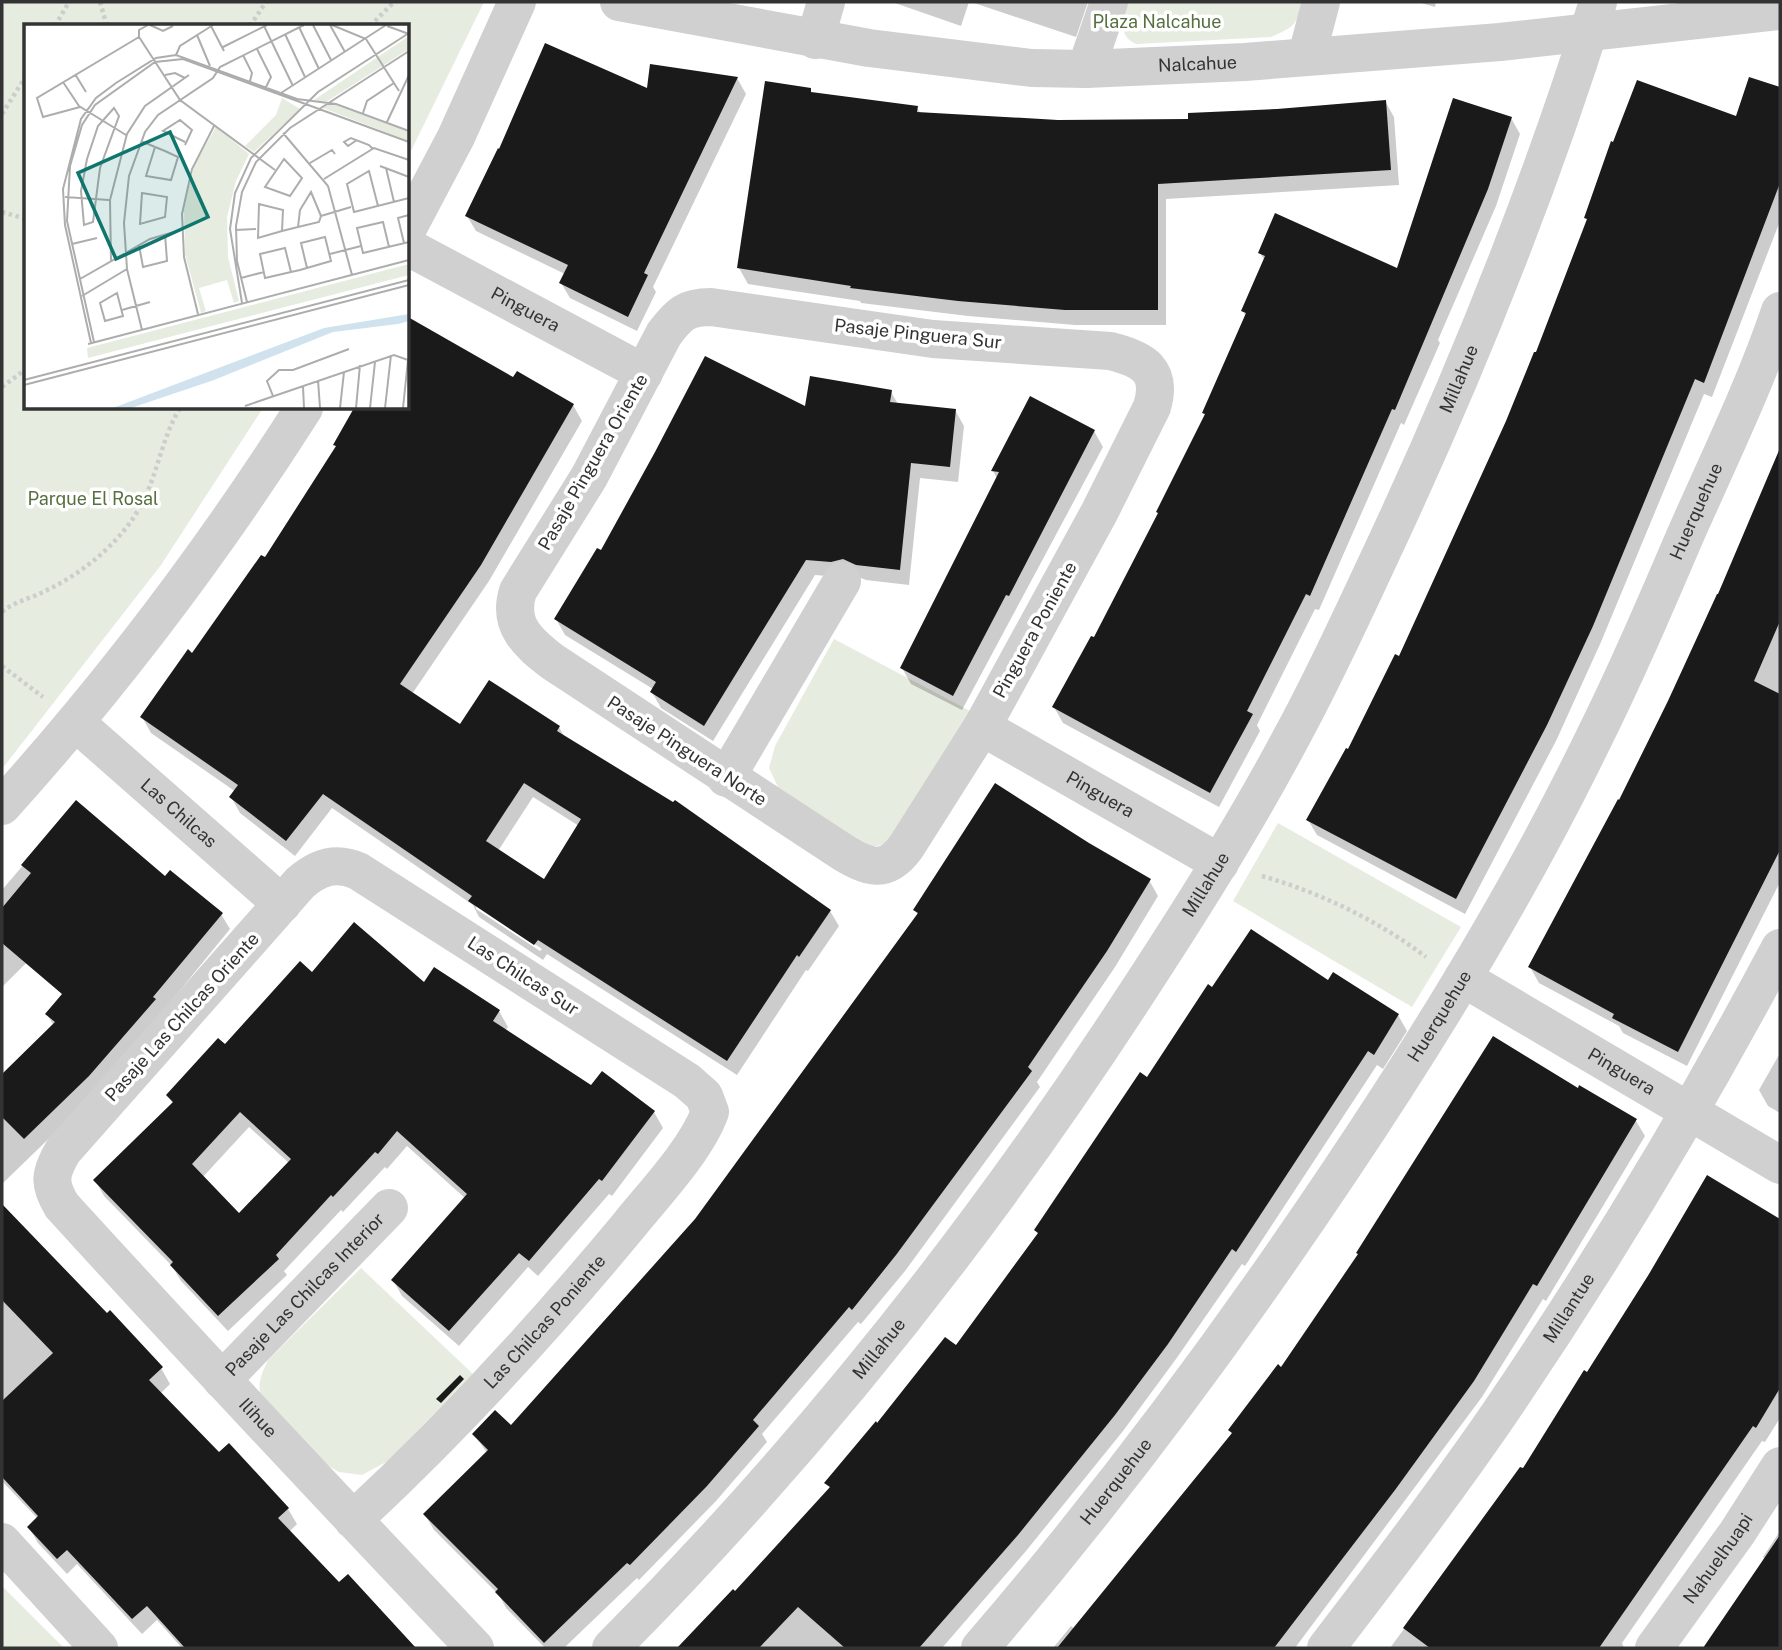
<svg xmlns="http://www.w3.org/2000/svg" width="1782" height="1650" viewBox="0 0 1782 1650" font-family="'Public Sans',sans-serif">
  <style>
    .green { fill: #e6ecdf }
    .shadow { fill: #0003; fill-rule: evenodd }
    .building { fill: #1a1a1a; fill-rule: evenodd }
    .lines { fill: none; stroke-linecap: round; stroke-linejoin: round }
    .path { stroke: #cdcdcd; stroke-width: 4.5; stroke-dasharray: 3.5 3.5; stroke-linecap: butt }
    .minor { stroke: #d0d0d0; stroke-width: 38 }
    .labels { text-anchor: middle; stroke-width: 7; stroke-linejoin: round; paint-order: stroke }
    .park-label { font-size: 18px; fill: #56703f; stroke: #fff }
    .street-label { font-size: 18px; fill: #333; stroke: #fff }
    .inset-road { fill: none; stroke: #adadad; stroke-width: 2 }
    .view { fill: #0f766e; fill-opacity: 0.15; stroke: #0f766e; stroke-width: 3.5 }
    .inset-edge { fill: none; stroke: #333; stroke-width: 3.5 }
  </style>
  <rect width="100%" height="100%" fill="#fff"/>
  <path class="green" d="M 2,2 L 484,2 L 408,157 L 408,26 L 26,26 L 26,408 L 263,408 L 161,565 L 2,769 Z
    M 1127,2 L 1304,2 C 1297,24 1293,28 1271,37 L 1136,44 C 1118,37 1122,17 1127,2 Z
    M 834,639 L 972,712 L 892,839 C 880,847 874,848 861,844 L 778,787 L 769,768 L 775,746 Z
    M 1278,823 L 1461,927 L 1412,1007 L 1233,901 Z
    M 361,1268 L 473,1374 L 388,1461 L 362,1475 L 339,1472 L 325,1464 L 260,1393 C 258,1380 263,1371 268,1360 Z
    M 2,1586 L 64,1648 L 2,1648 Z"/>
  <path class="shadow" d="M 892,2 L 969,2 L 961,26 Z
    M 971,2 L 1088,2 L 1076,37 Z
    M 1418,2 L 1436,2 L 1435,7 Z
    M 737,78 L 746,94 L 653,287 L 656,292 L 637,331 L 570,298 L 561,283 L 565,274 L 476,231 L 467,216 Z
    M 1750,79 L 1780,89 L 1780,221 L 1712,397 L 1704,394 L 1601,642 L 1556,741 L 1465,914 L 1317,835 L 1308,820 L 1399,658 L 1537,355 L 1588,222 L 1586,218 L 1737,118 Z
    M 810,90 L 812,94 L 917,108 L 921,114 L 1057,122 L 1190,121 L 1385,101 L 1394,117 L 1399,185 L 1166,199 L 1166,325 L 1075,325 L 968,316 L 861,303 L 860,301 L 748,284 L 739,268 Z
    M 1511,118 L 1520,134 L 1496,206 L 1438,340 L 1440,343 L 1404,425 L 1401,423 L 1319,610 L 1315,609 L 1257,725 L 1260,731 L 1219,807 L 1063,723 L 1054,707 L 1095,640 L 1160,514 L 1206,416 L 1203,413 L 1246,317 L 1243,311 L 1265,261 L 1260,253 L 1398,270 Z
    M 411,321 L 514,379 L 573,405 L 582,421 L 489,581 L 412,694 L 461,727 L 559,727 L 565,738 L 830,911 L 839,926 L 808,971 L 806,970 L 737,1075 L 547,954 L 543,960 L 479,917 L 473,905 L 332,808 L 295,856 L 240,813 L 231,797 L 236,792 L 151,733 L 142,717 L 265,560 L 361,408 L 408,408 L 408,327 ZM 533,797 L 579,826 L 544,882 L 498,851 ZM 476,904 L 542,949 L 540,951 L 476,909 Z
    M 891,392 L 898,404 L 955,410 L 964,426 L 958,482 L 920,478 L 909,585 L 866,580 L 851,574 L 840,577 L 815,575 L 713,741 L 661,708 L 652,692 L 653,689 L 565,635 L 556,619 L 601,552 L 806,408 Z
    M 1031,398 L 1094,431 L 1103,447 L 962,710 L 911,684 L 902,668 L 998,480 L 993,471 Z
    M 1780,463 L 1780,882 L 1687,1066 L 1623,1033 L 1619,1026 L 1539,983 L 1530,967 L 1620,802 Z
    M 76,803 L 132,858 L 2,987 L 2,890 Z
    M 1149,880 L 1158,896 L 1115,967 L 1037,1082 L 1040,1087 L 905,1271 L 861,1324 L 858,1322 L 762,1434 L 767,1442 L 716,1501 L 639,1580 L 637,1578 L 564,1648 L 545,1648 L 506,1608 L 499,1595 L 434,1530 L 425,1515 L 487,1453 L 474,1434 L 511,1428 L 696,1220 L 918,915 L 915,910 Z
    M 221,914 L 230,929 L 97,1092 L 2,1184 L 2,1076 L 54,1026 L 47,1014 Z
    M 313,975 L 425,985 L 499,1011 L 508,1027 L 505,1031 L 592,1087 L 602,1073 L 654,1112 L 663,1128 L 612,1196 L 609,1194 L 538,1276 L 528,1267 L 459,1346 L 402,1296 L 393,1280 L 466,1199 L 407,1146 L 387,1169 L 385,1167 L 343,1212 L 341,1210 L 284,1271 L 287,1275 L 228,1331 L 181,1281 L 172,1266 L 104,1196 L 95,1180 L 173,1104 L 168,1095 ZM 249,1127 L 289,1163 L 239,1215 L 202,1178 Z
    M 1329,982 L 1398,1015 L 1407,1031 L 1383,1069 L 1377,1065 L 1245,1266 L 1242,1264 L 1176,1359 L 1123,1431 L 1026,1551 L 942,1648 L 679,1648 L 733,1592 L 735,1593 L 830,1488 L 827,1483 L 956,1348 L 1039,1235 L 1036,1230 L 1213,990 Z
    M 1780,1053 L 1780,1113 L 1768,1106 L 1759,1090 Z
    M 1578,1090 L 1636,1121 L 1645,1136 L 1546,1301 L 1543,1299 L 1482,1397 L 1295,1648 L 1053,1648 L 1071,1626 L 1075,1629 L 1233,1435 L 1230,1430 L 1281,1369 Z
    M 1708,1178 L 1780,1221 L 1780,1418 L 1765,1442 L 1762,1441 L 1622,1643 L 1624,1648 L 1390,1648 L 1521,1469 L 1524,1471 L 1650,1275 Z
    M 2,1207 L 161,1368 L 170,1384 L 160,1394 L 219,1454 L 288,1509 L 297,1524 L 289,1532 L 339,1585 L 348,1577 L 414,1648 L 182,1648 L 157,1620 L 142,1634 L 77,1564 L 67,1574 L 38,1543 L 29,1527 L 38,1519 L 2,1481 Z
    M 1780,1531 L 1780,1648 L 1705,1648 L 1765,1560 L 1763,1557 Z"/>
  <path class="building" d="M 545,43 L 647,88 L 650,64 L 738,77 L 644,273 L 648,275 L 628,317 L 559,283 L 568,265 L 465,216 L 498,148 L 499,149 Z
    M 1749,77 L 1780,87 L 1780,183 L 1704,383 L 1695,379 L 1593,626 L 1547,725 L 1456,899 L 1306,820 L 1346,748 L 1348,749 L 1395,654 L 1399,656 L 1506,421 L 1534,352 L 1536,352 L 1587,219 L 1584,218 L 1611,141 L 1613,142 L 1637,80 L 1736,116 Z
    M 765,81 L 811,88 L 811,92 L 918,106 L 917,112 L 1058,120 L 1188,119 L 1188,113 L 1277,109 L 1386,100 L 1391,170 L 1158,184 L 1158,310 L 1065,310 L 958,301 L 850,288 L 851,286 L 737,268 Z
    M 1453,98 L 1512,117 L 1488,189 L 1395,410 L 1392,409 L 1310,596 L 1306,594 L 1247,711 L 1253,714 L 1210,793 L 1052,707 L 1091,636 L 1094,637 L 1158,513 L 1156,512 L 1205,414 L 1202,413 L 1246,313 L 1241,311 L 1265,256 L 1258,253 L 1275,213 L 1397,268 Z
    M 408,317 L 513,377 L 517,371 L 574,404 L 481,565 L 400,684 L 460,724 L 489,680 L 560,726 L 557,731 L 673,802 L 675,800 L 831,910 L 799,957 L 797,955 L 727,1061 L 538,940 L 534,945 L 468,901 L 472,896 L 323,794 L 286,841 L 229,797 L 238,785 L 140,717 L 188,649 L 192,653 L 261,555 L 265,557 L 336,446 L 333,445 L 354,408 L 408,408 ZM 524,783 L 581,819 L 544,879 L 486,841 Z
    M 705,356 L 805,406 L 810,376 L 892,390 L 890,402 L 956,409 L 950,467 L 911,463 L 900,570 L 856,565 L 843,559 L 831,562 L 806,560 L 704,726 L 650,692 L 656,682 L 554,619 L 597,548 L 601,550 L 655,452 Z
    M 1030,396 L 1095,430 L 1009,596 L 1006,595 L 953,696 L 900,668 L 999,472 L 991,471 Z
    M 1780,448 L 1780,621 L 1754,681 L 1780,694 L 1780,850 L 1678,1052 L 1612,1018 L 1614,1014 L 1528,967 L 1618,799 L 1619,800 L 1668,701 L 1717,594 L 1718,594 Z
    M 995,783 L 1089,843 L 1151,879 L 1107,951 L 1028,1067 L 1032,1071 L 896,1255 L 852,1310 L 849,1307 L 753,1420 L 759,1426 L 707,1486 L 630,1565 L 627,1563 L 544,1643 L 495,1592 L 498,1589 L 423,1514 L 488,1450 L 472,1434 L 495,1410 L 511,1425 L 695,1219 L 918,913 L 913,910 Z
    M 76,800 L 165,876 L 170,870 L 223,913 L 153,997 L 156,999 L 89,1076 L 24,1139 L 2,1117 L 2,1074 L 55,1022 L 45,1014 L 62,994 L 2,943 L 2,908 L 31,873 L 21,865 Z
    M 354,922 L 424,982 L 434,967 L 500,1010 L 493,1021 L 591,1085 L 602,1071 L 655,1111 L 602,1181 L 599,1179 L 529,1261 L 519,1253 L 449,1331 L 391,1280 L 467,1194 L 397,1131 L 378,1154 L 375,1152 L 333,1197 L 331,1195 L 276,1255 L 279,1259 L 218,1316 L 170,1265 L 173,1262 L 93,1180 L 173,1102 L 166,1095 L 218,1038 L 225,1044 L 300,961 L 312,972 ZM 240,1112 L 291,1159 L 239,1213 L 192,1164 Z
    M 1251,929 L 1328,980 L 1333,972 L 1399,1014 L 1374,1055 L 1368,1051 L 1236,1252 L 1232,1249 L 1168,1344 L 1115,1415 L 1018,1535 L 919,1648 L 845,1648 L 798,1607 L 759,1648 L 677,1648 L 733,1589 L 735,1591 L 830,1487 L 824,1483 L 876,1421 L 877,1423 L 945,1337 L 956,1345 L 1038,1233 L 1034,1230 L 1140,1072 L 1147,1077 L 1208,984 L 1212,987 Z
    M 1493,1036 L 1578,1088 L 1579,1085 L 1637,1119 L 1537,1286 L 1533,1284 L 1474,1381 L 1395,1490 L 1274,1648 L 1057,1648 L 1232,1433 L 1228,1430 L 1278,1364 L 1281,1367 L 1358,1254 L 1356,1253 Z
    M 1707,1175 L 1780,1219 L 1780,1388 L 1756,1428 L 1753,1426 L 1599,1648 L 1430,1648 L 1403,1628 L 1520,1467 L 1523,1468 L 1584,1370 L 1587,1372 L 1649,1274 Z
    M 2,1204 L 107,1313 L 110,1310 L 163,1367 L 149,1380 L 219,1452 L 229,1443 L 289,1508 L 278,1518 L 339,1582 L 348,1574 L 416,1648 L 185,1648 L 147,1606 L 132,1619 L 67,1550 L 57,1559 L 27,1527 L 38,1516 L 2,1477 L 2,1401 L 53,1353 L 2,1300 Z
    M 460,1375 L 464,1379 L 441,1403 L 436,1399 Z
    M 1780,1535 L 1780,1648 L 1703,1648 Z"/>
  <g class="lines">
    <path class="path" d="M 100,2 L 107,26
      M 55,26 L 69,2
      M 250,26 L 266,2
      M 370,26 L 394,2
      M 2,114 L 26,76
      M 2,212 L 26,219
      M 2,387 L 26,369
      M 2,612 C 15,601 30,599 45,591 C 82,574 120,543 140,507 C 158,475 161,439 180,408
      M 2,666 L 43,697
      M 1262,876 C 1321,893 1377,920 1426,957"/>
    <g class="minor">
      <path id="s1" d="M 619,2 L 869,48 L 1032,68 L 1086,69 L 1245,62 L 1500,42 L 1780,11"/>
      <path d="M 815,40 L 826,2"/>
      <path d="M 1307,55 L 1321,2"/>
      <path d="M 1086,69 L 1109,2"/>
      <path d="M 408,228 L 456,137 L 517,2"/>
      <path id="s2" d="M 408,247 L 644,373"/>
      <path d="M 711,307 L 933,339 L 1110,351 C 1143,359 1163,370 1152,407 L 1099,513 L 982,727 L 906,847 C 887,873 870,869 844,853 L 553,662 C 528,643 507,625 518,591 L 589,477 L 664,334 C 679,314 686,307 711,307 Z"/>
      <path id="s3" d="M 75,722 L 282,904"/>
      <path id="s4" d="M 982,727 L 1220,863"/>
      <path d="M 726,778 L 842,581"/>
      <path d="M 2,806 C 113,683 215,548 304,408"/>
      <path id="s5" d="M 1463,978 L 1780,1165"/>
      <path id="s6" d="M 222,1380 L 389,1208"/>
      <path id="s7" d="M 353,1520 C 452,1428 543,1329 630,1224 C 655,1193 696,1150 710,1112 L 704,1096 L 687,1081 L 358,871 C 336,861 318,867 300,883 L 63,1151 C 50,1173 48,1183 62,1206 C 198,1355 336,1502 475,1648"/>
      <path d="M 2,1542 L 99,1648"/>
      <path id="s8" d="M 611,1648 C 806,1452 978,1236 1129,1005 C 1186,918 1242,830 1291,738 C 1324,678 1352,616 1381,554 C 1465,375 1539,191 1598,2"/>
      <path id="s9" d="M 980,1648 C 1110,1497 1229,1337 1340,1171 C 1432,1034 1519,892 1591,744 C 1625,676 1655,606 1685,536 C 1718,461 1754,388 1780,311"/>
      <path id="s10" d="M 1326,1648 C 1385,1571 1444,1494 1499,1414 C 1601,1264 1695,1108 1780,948"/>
      <path id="s11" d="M 1654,1648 L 1737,1533 L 1780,1466"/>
    </g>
  </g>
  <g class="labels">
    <g class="park-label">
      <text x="1157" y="28">Plaza Nalcahue</text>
      <text x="93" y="505">Parque El Rosal</text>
    </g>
    <g class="street-label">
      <text dy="6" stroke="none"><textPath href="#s1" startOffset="584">Nalcahue</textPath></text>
      <text dy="6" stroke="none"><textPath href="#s2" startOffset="133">Pinguera</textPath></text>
      <text transform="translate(918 334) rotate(6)" y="6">Pasaje Pinguera Sur</text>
      <text dy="6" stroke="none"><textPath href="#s8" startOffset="1536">Millahue</textPath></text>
      <text transform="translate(593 462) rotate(-60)" y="6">Pasaje Pinguera Oriente</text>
      <text dy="6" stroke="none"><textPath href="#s9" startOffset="1349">Huerquehue</textPath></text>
      <text transform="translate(1035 630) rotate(-61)" y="6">Pinguera Poniente</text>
      <text transform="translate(687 751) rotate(33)" y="6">Pasaje Pinguera Norte</text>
      <text dy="6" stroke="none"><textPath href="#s4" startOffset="136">Pinguera</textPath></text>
      <text dy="6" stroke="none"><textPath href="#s3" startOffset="138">Las Chilcas</textPath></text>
      <text dy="6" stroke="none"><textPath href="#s8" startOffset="970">Millahue</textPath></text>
      <text transform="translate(523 976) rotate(33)" y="6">Las Chilcas Sur</text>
      <text dy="6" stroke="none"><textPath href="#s9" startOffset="782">Huerquehue</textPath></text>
      <text transform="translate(182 1017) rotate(-48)" y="6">Pasaje Las Chilcas Oriente</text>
      <text dy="6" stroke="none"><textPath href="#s5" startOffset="184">Pinguera</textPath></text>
      <text dy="6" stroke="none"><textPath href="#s6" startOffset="119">Pasaje Las Chilcas Interior</textPath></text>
      <text dy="6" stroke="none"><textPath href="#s10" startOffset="418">Millantue</textPath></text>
      <text dy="6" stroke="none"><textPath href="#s7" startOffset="276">Las Chilcas Poniente</textPath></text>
      <text dy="6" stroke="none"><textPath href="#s8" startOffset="402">Millahue</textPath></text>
      <text dy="6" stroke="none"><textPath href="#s7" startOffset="1743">Ilihue</textPath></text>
      <text dy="6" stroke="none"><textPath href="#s9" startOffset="215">Huerquehue</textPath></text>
      <text dy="6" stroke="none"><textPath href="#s11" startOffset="110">Nahuelhuapi</textPath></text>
    </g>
  </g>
  <g transform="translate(24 24)">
    <rect width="385" height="385" fill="#fff"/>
    <path d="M 385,12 L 385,25 L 302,78 L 290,76 ZM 258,74 L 276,85 L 230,128 L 221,122 L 252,91 ZM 306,79 L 385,108 L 385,117 L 299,84 ZM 192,103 L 225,130 L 212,157 L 203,193 L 204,233 L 215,277 L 210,279 L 203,256 L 175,264 L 182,287 L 177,289 L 161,230 L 160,185 L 170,142 ZM 385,240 L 385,251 L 64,334 L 63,324 Z" fill="#e6ecdf"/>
    <path d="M 385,290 L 385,297 L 374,300 L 309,308 L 190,356 L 107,384 L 89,384 L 300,304 Z" fill="#cfe2ee"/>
    <path class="inset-road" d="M 124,1 L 115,6 L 115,13 L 156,76 L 251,146M 126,1 L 139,7 L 149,2M 289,1 L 307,36M 306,1 L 321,28M 308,1 L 342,15 L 375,67M 187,2 L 200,27M 240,2 L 269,62M 363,2 L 385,10M 275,3 L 295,45M 261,10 L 281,53M 173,11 L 186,42M 199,23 L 243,1M 233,25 L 247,53 L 242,63M 152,31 L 156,22 L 189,1M 219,31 L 228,49 L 226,57M 51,50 L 62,68M 141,51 L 151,49 L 161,54M 39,58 L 55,82 L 102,111M 257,69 L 362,1M 56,83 L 19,93 L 13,74 L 115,13M 90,84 L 95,92 L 76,144 L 69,198 L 60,201 L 57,167 L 63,135 L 74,102 ZM 339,89 L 343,77 L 370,59M 363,98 L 385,51M 259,109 L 304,162 L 328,251M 333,116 L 324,122 L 320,118 L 327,114 L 345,121 L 349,125M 117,117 L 131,123 L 141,127 L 154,133 L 147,156 L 122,152 L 131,123M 161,121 L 168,106 L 156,96 L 139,107 L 161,118M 260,135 L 278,154 L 266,172 L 241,163 ZM 286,139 L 308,126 L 311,130M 356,142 L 385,153M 362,144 L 370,178M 300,155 L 350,124 L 385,136M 118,169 L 143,173 L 141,193 L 116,200 ZM 41,173 L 85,176M 354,182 L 345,147 L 323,160 L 330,188 L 385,174M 297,192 L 327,183M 274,203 L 276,186 L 287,168 L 297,192M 211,206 L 232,205M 258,207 L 259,186 L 235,180 L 234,214 L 258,207 L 274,203 L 295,198 L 297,192M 380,219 L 374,194 L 385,191M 48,220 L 73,214M 115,221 L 119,243 L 143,237 L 141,210M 365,223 L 359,198 L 333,204 L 339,229 L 385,218M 306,230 L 337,222M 87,237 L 86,176 L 103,110 L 121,82 L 165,51M 267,248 L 261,224 L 236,230 L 241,254 L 267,248 L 276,246 L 307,237 L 301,213 L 277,219 L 283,244M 217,254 L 240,248M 56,255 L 126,215 L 157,206M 93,269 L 99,292 L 81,297 L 76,279 ZM 58,272 L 103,245M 223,278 L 213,237 L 212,202 L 218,168 L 232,138 L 266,104 L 385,27M 218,279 L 206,205 L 211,169 L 227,134 L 294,68 L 385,9M 98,286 L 126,278M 174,290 L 160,233 L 158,190 L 168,145 L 190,102M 118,306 L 103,245 L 100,199 L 105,152 L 121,108 L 134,91 L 189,54 L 196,43 L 280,1M 70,318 L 43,197 L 46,142 L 58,101 L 71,81 L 131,38 L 159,35 L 385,118M 67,319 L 41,201 L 39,165 L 57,95 L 72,74 L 92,59 L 132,34 L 152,31 L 273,75 L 312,80 L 385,107M 64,320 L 385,236M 0,356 L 385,256M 294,356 L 296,384M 0,361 L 385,261M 279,362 L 280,384M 249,372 L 243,357 L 255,346 L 269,346 L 325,325M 221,382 L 370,331 L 384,336 L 379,384M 316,384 L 320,348M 332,384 L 336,341M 346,384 L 351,338M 361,384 L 367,331"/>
    <path class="view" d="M 146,108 L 184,193 L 92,235 L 54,149 Z"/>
    <rect width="385" height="385" class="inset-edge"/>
  </g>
  <rect width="1782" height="1650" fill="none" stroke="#333333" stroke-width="7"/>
</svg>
